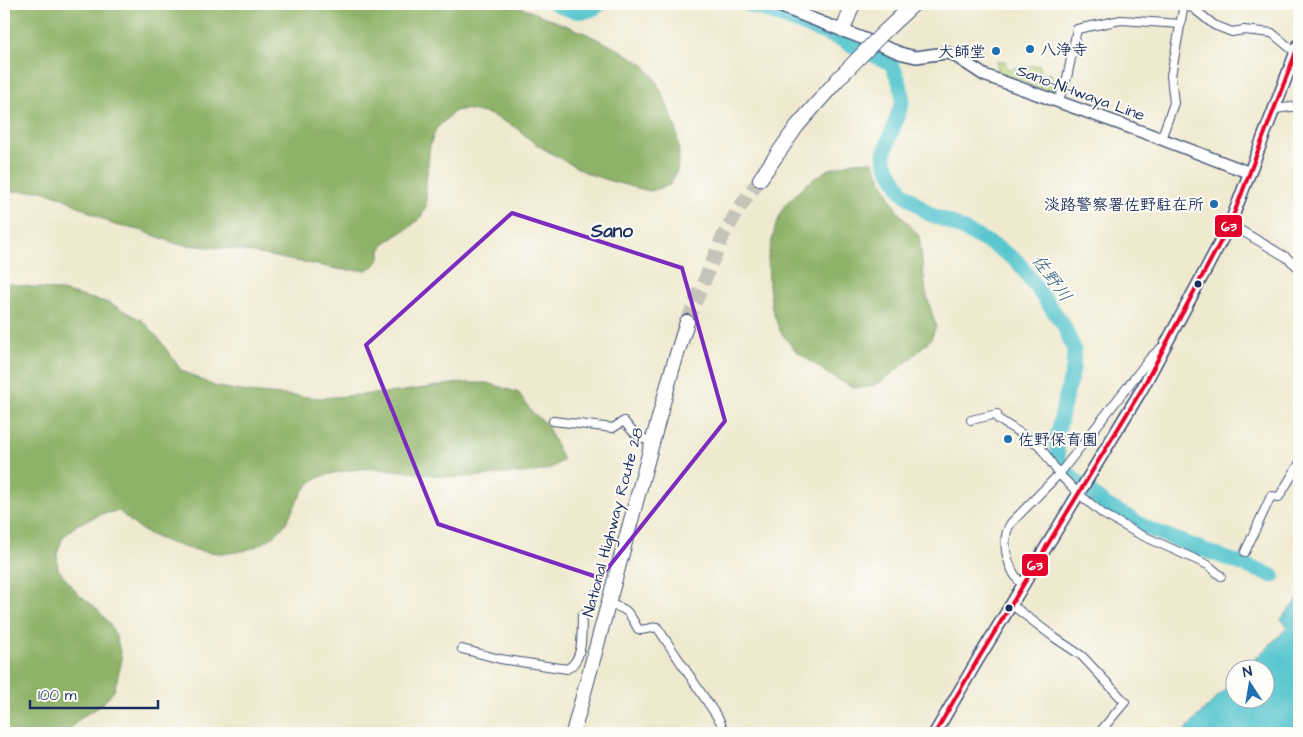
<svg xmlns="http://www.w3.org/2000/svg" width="1303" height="737" viewBox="0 0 1303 737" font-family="'Architects Daughter','Klee One',sans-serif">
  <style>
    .green { fill: #b3d077; stroke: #67806a }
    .forest { fill: #8eb268; stroke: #547063 }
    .water { fill: #59c6cf; stroke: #3a7a96 }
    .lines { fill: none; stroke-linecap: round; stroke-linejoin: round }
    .river { stroke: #59c6cf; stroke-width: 15 }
    .highway-tunnel { stroke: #c5c4b8; stroke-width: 14; stroke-dasharray: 14 7; stroke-linecap: butt }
    .street-casing { stroke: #3b4b6f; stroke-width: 10 }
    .secondary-casing { stroke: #3b4b6f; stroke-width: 14 }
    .highway-casing { stroke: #3b4b6f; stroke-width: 16 }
    .street { stroke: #fff; stroke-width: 8 }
    .secondary { stroke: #fff; stroke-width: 11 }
    .highway { stroke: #fff; stroke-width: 14 }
    .highway-bridge-casing { stroke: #3b4b6f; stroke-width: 16; stroke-linecap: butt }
    .highway-bridge { stroke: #fff; stroke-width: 14 }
    .bus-1-casing { stroke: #fdfcf7; stroke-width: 8 }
    .bus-1 { stroke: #e4002b; stroke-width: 4 }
    .marked { fill: none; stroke: #7b2cbf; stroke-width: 4; stroke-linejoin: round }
    .poi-dot { fill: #1f6fb2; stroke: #fdfcf7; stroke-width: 2 }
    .bus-dot { fill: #1b2f5e; stroke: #fdfcf7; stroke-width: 2 }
    .labels { text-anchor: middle; stroke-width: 4; stroke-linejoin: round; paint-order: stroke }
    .poi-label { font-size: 16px; font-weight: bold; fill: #1b2f5e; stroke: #fdfcf7; text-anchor: start }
    .street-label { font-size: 16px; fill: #1b2f5e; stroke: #fdfcf7 }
    .water-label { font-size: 18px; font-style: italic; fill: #2e5c80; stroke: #fdfcf7 }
    .quarter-label { font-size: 19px; font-weight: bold; fill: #1b2f5e; stroke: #fdfcf7 }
    .line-badge { stroke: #fdfcf7; stroke-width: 2 }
    .badge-label { font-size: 14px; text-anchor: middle; font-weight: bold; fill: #fff }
  </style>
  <rect width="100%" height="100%" fill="#fdfcf7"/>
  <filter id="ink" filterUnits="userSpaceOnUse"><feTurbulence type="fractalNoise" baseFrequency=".02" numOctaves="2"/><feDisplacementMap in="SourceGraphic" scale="10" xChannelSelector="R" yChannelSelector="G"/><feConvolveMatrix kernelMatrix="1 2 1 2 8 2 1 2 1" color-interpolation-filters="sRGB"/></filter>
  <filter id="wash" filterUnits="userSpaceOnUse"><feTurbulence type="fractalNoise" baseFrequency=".0096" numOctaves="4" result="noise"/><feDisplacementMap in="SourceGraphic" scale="20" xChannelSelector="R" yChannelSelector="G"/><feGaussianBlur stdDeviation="1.12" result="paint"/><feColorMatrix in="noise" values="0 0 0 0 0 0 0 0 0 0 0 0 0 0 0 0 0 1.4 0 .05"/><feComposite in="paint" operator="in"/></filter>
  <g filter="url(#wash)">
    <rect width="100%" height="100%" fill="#efe9cf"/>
    <path class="green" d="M 1005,61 L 1007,69 L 1040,65 L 1042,75 L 1051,73 L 1053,90 L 1049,92 L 998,73 L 996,62 Z"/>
    <path class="forest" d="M 4,4 L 513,4 L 587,34 L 620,50 L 644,65 L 655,79 L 665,100 L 676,128 L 679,152 L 677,171 L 670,185 L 650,191 L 614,182 L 589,174 L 561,159 L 537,145 L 515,127 L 489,114 L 465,109 L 455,111 L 436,129 L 430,145 L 426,183 L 426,206 L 421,217 L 410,227 L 385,243 L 380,250 L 380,258 L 374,266 L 366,270 L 343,270 L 233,249 L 177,244 L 140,230 L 114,225 L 59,196 L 42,191 L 17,191 L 4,193 Z
      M 872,161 L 897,211 L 919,236 L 926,293 L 936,327 L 931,339 L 909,360 L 881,382 L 865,388 L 852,387 L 828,374 L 795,350 L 780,331 L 772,309 L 769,286 L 768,257 L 775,228 L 784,206 L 804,186 L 827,170 L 853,162 Z
      M 4,283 L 62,291 L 109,303 L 143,321 L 159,339 L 181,370 L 214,386 L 248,392 L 320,398 L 397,392 L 459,383 L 488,383 L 519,393 L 530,410 L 547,425 L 563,460 C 547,473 539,471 521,473 C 498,474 476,478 453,477 C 419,475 384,465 351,470 C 340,472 324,474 314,480 C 300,490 294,510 285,524 C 272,543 244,554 222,553 C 199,553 165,543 145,532 C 136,527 127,518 119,511 L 102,514 L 78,524 L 63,537 L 57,554 L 58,569 L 77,593 L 95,607 L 109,623 L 116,636 L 122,660 L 114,691 L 99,707 L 83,716 L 66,733 L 4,733 Z"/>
    <path class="water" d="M 1299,598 L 1299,733 L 1182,733 L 1235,679 L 1236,700 L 1266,700 L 1266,670 L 1245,669 L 1288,627 L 1281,619 Z"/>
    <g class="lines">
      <path class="river" d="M 556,4 C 572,12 586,16 600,4
        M 748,4 L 840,39 L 858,49 L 891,63 C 897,76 904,89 902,103 L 884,154 L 886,164 L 902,192 L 929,214 L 947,221 L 995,246 L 1017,261 L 1063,324 L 1074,349 L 1073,370 L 1065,400 L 1056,441 L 1059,461 L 1073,478 L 1105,504 L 1149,529 L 1273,576"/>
    </g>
  </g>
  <g filter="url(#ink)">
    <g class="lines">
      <path class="highway-tunnel" d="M 687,322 L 723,236 L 738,210 L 760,179"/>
      <g class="street-casing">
        <path id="street" d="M 1183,6 L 1193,8 L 1214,25 L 1232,32 L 1244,30 L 1272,33 L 1296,53
          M 1058,102 L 1067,78 L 1077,29 L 1121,20 L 1181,24
          M 1275,109 L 1299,106
          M 1161,139 L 1174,103 L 1171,76 L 1184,4
          M 1230,224 L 1286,257 L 1299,268
          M 971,420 L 997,414 L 998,419 L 1039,445 L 1059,474 L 1079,494 L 1103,514 L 1139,534 L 1208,565 L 1221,576
          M 553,421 L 613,428 L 624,421 C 632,432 638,438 652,441
          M 1245,552 L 1271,496 L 1279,497 L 1299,464
          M 1024,586 C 1008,572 999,541 1011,523 L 1060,473 L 1150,358 L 1161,348
          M 608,604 C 627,608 629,612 638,629 L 641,630 L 657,627 L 720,721 L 724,733
          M 1012,605 L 1055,638 L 1082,656 L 1125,702 L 1099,733
          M 462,649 L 500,659 L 567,669 C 585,659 581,633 582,615"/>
      </g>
      <g class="secondary-casing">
        <path id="secondary" d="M 774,4 L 903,54 L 916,57 L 945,53 L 952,54 L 984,75 L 1151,135 L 1250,173
          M 935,733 L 977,661 L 1142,389 L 1230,224 L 1299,44"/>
      </g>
      <g class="highway-casing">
        <path id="highway" d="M 843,30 L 853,4
          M 883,33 L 914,4
          M 760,179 L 797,126 L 839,78
          M 573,733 L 672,370 L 687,322"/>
      </g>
      <use href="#street" class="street"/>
      <use href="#secondary" class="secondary"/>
      <use href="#highway" class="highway"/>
      <g class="highway-bridge-casing">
        <path id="highway-bridge" d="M 839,78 L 883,33"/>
      </g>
      <use href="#highway-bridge" class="highway-bridge"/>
      <g class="bus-1-casing">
        <path id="bus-1" d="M 935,733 L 977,661 L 1142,389 L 1230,224 L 1299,44"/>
      </g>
      <use href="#bus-1" class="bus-1"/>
    </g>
  </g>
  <path class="marked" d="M 512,213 L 682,268 L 725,421 L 600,578 L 438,524 L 366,345 Z"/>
  <g class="poi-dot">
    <circle cx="1030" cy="49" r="5"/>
    <circle cx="996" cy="51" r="5"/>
    <circle cx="1214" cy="204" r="5"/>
    <circle cx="1008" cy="439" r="5"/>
  </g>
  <g class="bus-dot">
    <circle cx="1198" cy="284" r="4.5"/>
    <circle cx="1009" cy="608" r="4.5"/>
  </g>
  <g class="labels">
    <g class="poi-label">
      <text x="1040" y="55">八浄寺</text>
      <text x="986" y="57" text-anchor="end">大師堂</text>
      <text x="1204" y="210" text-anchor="end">淡路警察署佐野駐在所</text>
      <text x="1018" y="445">佐野保育園</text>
    </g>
    <g class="street-label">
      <text transform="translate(1081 92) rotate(20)" y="6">Sano-Ni-Iwaya Line</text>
      <text transform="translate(612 522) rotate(-75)" y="6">National Highway Route 28</text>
    </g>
    <g class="water-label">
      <text transform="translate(1052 278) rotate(54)" y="6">佐野川</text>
    </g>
    <g class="quarter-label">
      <text x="612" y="237">Sano</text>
    </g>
  </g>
  <g class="line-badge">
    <rect x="1214" y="214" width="29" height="24" rx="5" fill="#e4002b"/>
    <rect x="1021" y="553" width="28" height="24" rx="5" fill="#e4002b"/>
  </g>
  <g class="badge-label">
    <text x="1229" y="231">63</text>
    <text x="1035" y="570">63</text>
  </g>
  <rect width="1303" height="737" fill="none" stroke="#fdfcf7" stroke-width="20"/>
  <g transform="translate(1250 684) rotate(348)"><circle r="24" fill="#fdfcf7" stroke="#a3aaba"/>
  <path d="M0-4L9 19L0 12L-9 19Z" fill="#1f6fb2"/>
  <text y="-8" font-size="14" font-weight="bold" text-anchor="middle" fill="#1b2f5e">N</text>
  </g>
  <path d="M30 700v8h128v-8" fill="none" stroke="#1b2f5e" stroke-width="2.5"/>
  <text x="38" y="700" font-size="15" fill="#1b2f5e" stroke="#fdfcf7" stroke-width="4" paint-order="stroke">100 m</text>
</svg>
